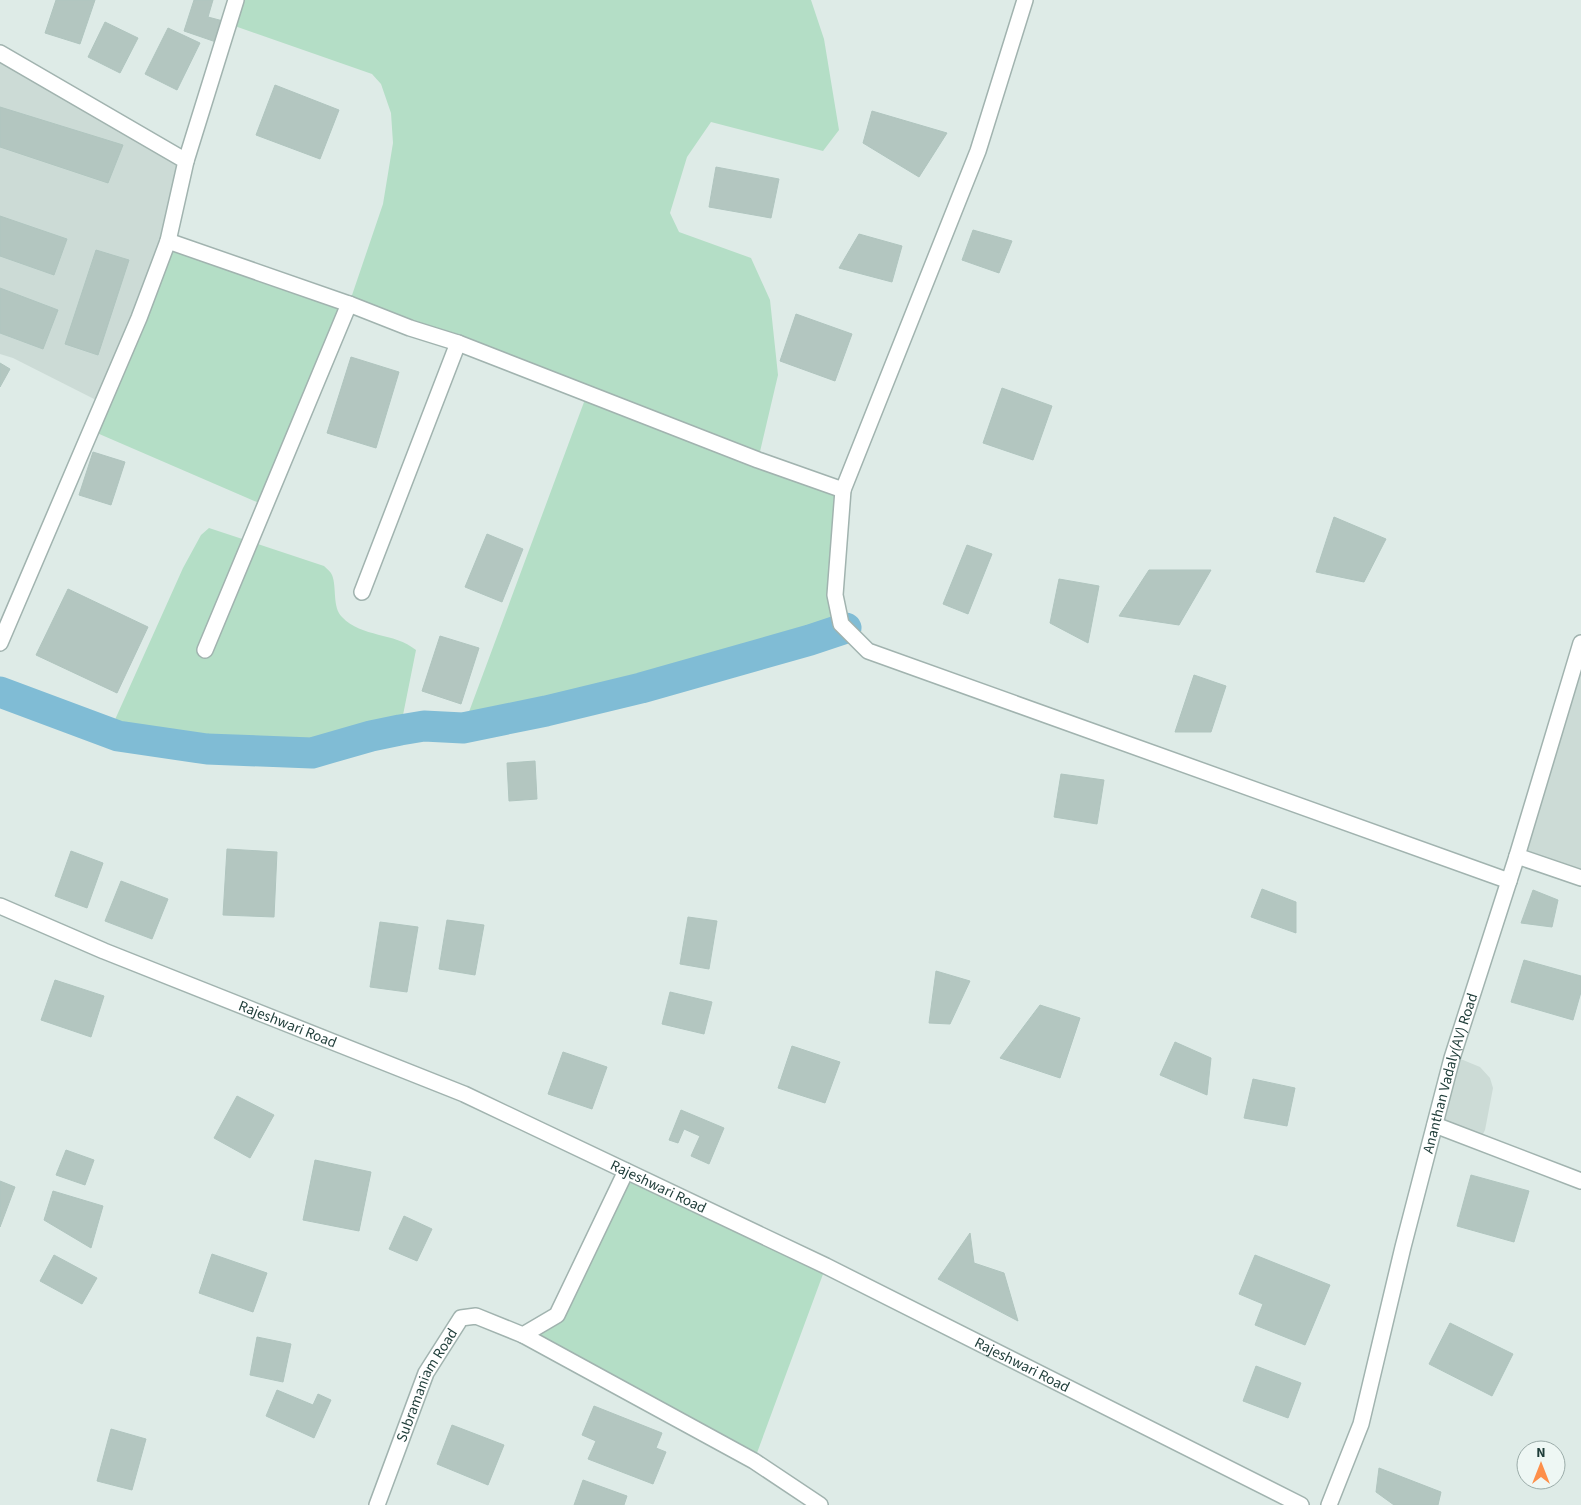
<svg xmlns="http://www.w3.org/2000/svg" width="1581" height="1505" viewBox="0 0 1581 1505" font-family="'Source Sans 3',sans-serif">
  <style>
    .built { fill: #ccdbd6 }
    .green { fill: #b4dec6 }
    .lines { fill: none; stroke-linecap: round; stroke-linejoin: round }
    .canal { stroke: #80bcd5; stroke-width: 31 }
    .building { fill: #b3c6c0; stroke: #b0c5bf }
    .minor-casing { stroke: #a1b3af; stroke-width: 18 }
    .minor { stroke: #fff; stroke-width: 15 }
    .labels { text-anchor: middle; stroke-width: 4.5; stroke-linejoin: round; paint-order: stroke }
    .street-label { font-size: 15px; fill: #1e3c38; stroke: #eef7f4 }
  </style>
  <rect width="100%" height="100%" fill="#deebe7"/>
  <path class="built" d="M 0,53 L 186,161 L 168,241 L 102,403 L 13,358 L 0,354 Z
    M 1581,643 L 1581,878 L 1517,856 Z
    M 1452,1058 L 1463,1060 L 1480,1067 L 1490,1078 L 1493,1088 L 1485,1130 L 1479,1142 L 1435,1125 Z"/>
  <path class="green" d="M 236,0 L 811,0 L 824,39 L 839,130 L 823,151 L 711,122 L 687,157 L 670,213 L 679,232 L 751,258 L 770,300 L 778,375 L 758,460 L 843,490 L 835,595 L 846,628 C 720,670 592,701 463,728 L 587,394 L 349,304 L 266,506 L 90,430 L 168,241 L 349,304 L 383,204 L 393,143 L 391,113 L 381,84 L 372,74 L 229,24 Z
    M 209,528 L 324,566 C 327,569 331,572 332,575 C 337,587 332,607 342,617 C 362,638 394,632 416,650 L 400,730 L 371,736 L 312,753 L 207,749 L 118,736 L 109,733 L 183,568 L 201,535 Z
    M 626,1171 L 826,1266 L 754,1461 L 523,1335 L 557,1315 Z"/>
  <g class="lines">
    <path class="canal" d="M 0,692 L 118,736 L 207,749 L 312,753 L 371,736 L 400,730 L 424,726 L 463,728 L 546,711 L 641,688 L 810,640 L 846,628"/>
  </g>
  <path class="building" d="M 56,0 L 95,0 L 80,44 L 45,33 Z
    M 194,0 L 213,0 L 208,17 L 223,21 L 216,42 L 184,31 Z
    M 105,22 L 138,38 L 120,73 L 88,57 Z
    M 168,28 L 200,43 L 177,90 L 145,74 Z
    M 275,85 L 339,110 L 320,159 L 256,135 Z
    M 0,107 L 123,145 L 108,183 L 0,147 Z
    M 872,111 L 947,133 L 919,177 L 863,143 Z
    M 716,167 L 779,179 L 771,218 L 709,207 Z
    M 0,216 L 67,239 L 54,275 L 0,256 Z
    M 973,230 L 1012,241 L 999,273 L 962,260 Z
    M 859,234 L 902,246 L 892,282 L 839,268 Z
    M 96,250 L 129,260 L 98,355 L 65,344 Z
    M 0,288 L 58,310 L 43,349 L 0,333 Z
    M 796,314 L 852,334 L 835,381 L 780,361 Z
    M 351,357 L 399,372 L 376,448 L 327,433 Z
    M 0,363 L 10,369 L 0,387 Z
    M 1002,388 L 1052,406 L 1033,460 L 983,443 Z
    M 93,452 L 125,462 L 111,505 L 79,495 Z
    M 1334,517 L 1386,539 L 1364,582 L 1316,572 Z
    M 487,534 L 523,549 L 502,602 L 465,587 Z
    M 967,545 L 992,554 L 968,614 L 943,604 Z
    M 1149,570 L 1211,570 L 1179,625 L 1119,616 Z
    M 1059,579 L 1099,586 L 1088,643 L 1050,623 Z
    M 68,589 L 148,627 L 117,693 L 36,655 Z
    M 440,636 L 479,648 L 461,704 L 422,691 Z
    M 1194,675 L 1226,686 L 1211,732 L 1175,732 Z
    M 535,761 L 537,799 L 509,801 L 507,763 Z
    M 1061,774 L 1104,780 L 1097,824 L 1054,817 Z
    M 227,849 L 277,852 L 274,917 L 223,915 Z
    M 71,851 L 103,863 L 87,908 L 55,896 Z
    M 121,881 L 168,899 L 152,939 L 105,921 Z
    M 1262,889 L 1296,902 L 1296,933 L 1251,917 Z
    M 1533,890 L 1558,900 L 1552,927 L 1521,923 Z
    M 688,917 L 717,921 L 709,969 L 680,964 Z
    M 447,920 L 484,925 L 475,975 L 439,969 Z
    M 380,922 L 418,927 L 407,992 L 370,987 Z
    M 1524,960 L 1581,976 L 1581,992 L 1573,1020 L 1511,1002 Z
    M 936,971 L 970,981 L 950,1024 L 929,1023 Z
    M 55,980 L 104,996 L 91,1037 L 41,1020 Z
    M 670,992 L 712,1002 L 704,1034 L 662,1024 Z
    M 1040,1005 L 1080,1018 L 1060,1078 L 1000,1058 Z
    M 1175,1042 L 1211,1058 L 1207,1095 L 1160,1075 Z
    M 792,1046 L 840,1062 L 825,1103 L 778,1088 Z
    M 563,1052 L 607,1067 L 592,1109 L 548,1094 Z
    M 1253,1079 L 1295,1088 L 1287,1126 L 1244,1118 Z
    M 237,1096 L 274,1115 L 250,1158 L 214,1138 Z
    M 681,1110 L 724,1128 L 709,1164 L 691,1156 L 700,1136 L 684,1129 L 678,1143 L 669,1140 Z
    M 66,1150 L 94,1160 L 85,1185 L 56,1175 Z
    M 315,1160 L 371,1172 L 359,1231 L 303,1220 Z
    M 1471,1175 L 1529,1191 L 1514,1242 L 1457,1226 Z
    M 0,1181 L 15,1187 L 0,1227 Z
    M 53,1191 L 103,1206 L 91,1248 L 44,1220 Z
    M 404,1216 L 432,1229 L 417,1261 L 389,1249 Z
    M 970,1233 L 974,1263 L 1004,1273 L 1018,1321 L 938,1279 Z
    M 212,1254 L 267,1273 L 253,1312 L 199,1293 Z
    M 54,1255 L 97,1278 L 82,1304 L 40,1281 Z
    M 1255,1255 L 1330,1285 L 1305,1345 L 1255,1325 L 1263,1304 L 1239,1294 Z
    M 1450,1323 L 1513,1354 L 1492,1396 L 1429,1364 Z
    M 257,1337 L 291,1344 L 283,1382 L 250,1375 Z
    M 1256,1366 L 1301,1383 L 1288,1418 L 1243,1401 Z
    M 277,1390 L 313,1405 L 318,1394 L 331,1400 L 314,1438 L 266,1416 Z
    M 594,1406 L 662,1433 L 656,1448 L 666,1452 L 653,1484 L 588,1459 L 596,1441 L 582,1435 Z
    M 452,1425 L 504,1445 L 488,1485 L 437,1464 Z
    M 111,1429 L 146,1439 L 132,1490 L 97,1481 Z
    M 1379,1468 L 1441,1492 L 1438,1505 L 1394,1505 L 1376,1492 Z
    M 583,1480 L 627,1496 L 624,1505 L 574,1505 Z"/>
  <g class="lines">
    <g class="minor-casing">
      <g id="minor">
        <path d="M 0,53 L 186,161 L 168,241 L 139,318 L 0,643"/>
        <path d="M 186,161 L 236,0"/>
        <path d="M 168,241 L 349,304 L 410,328 L 458,343 L 758,460 L 843,490 L 978,151 L 1025,0"/>
        <path d="M 843,490 L 835,595 L 841,624 L 868,651 L 1509,881"/>
        <path d="M 362,592 L 458,343"/>
        <path d="M 205,650 L 349,304"/>
        <path d="M 1517,856 L 1581,878"/>
        <path id="s1" d="M 0,906 L 104,951 L 464,1094 L 826,1266 L 1301,1505"/>
        <path d="M 1435,1125 L 1581,1181"/>
        <path d="M 523,1335 L 754,1461 L 820,1505"/>
        <path id="s2" d="M 377,1505 L 426,1373 L 461,1318 L 476,1316 L 523,1335 L 557,1315 L 626,1171"/>
        <path id="s3" d="M 1329,1505 L 1361,1424 L 1403,1247 L 1452,1058 L 1517,856 L 1581,643"/>
      </g>
    </g>
    <use href="#minor" class="minor"/>
  </g>
  <g class="labels">
    <g class="street-label">
      <text dy="5" stroke="none"><textPath href="#s1" startOffset="311">Rajeshwari Road</textPath></text>
      <text dy="5" stroke="none"><textPath href="#s3" startOffset="449">Ananthan Vadaly(AV) Road</textPath></text>
      <text dy="5" stroke="none"><textPath href="#s1" startOffset="716">Rajeshwari Road</textPath></text>
      <text dy="5" stroke="none"><textPath href="#s1" startOffset="1121">Rajeshwari Road</textPath></text>
      <text dy="5" stroke="none"><textPath href="#s2" startOffset="130">Subramaniam Road</textPath></text>
    </g>
  </g>
  <g transform="translate(1541 1465)"><circle r="24" fill="#eef7f4" stroke="#9baca9"/>
  <path d="M0-4L9 19L0 12L-9 19Z" fill="#fd8f4a"/>
  <text y="-8" font-size="14" font-weight="bold" text-anchor="middle" fill="#1e3c38">N</text>
  </g>
</svg>
